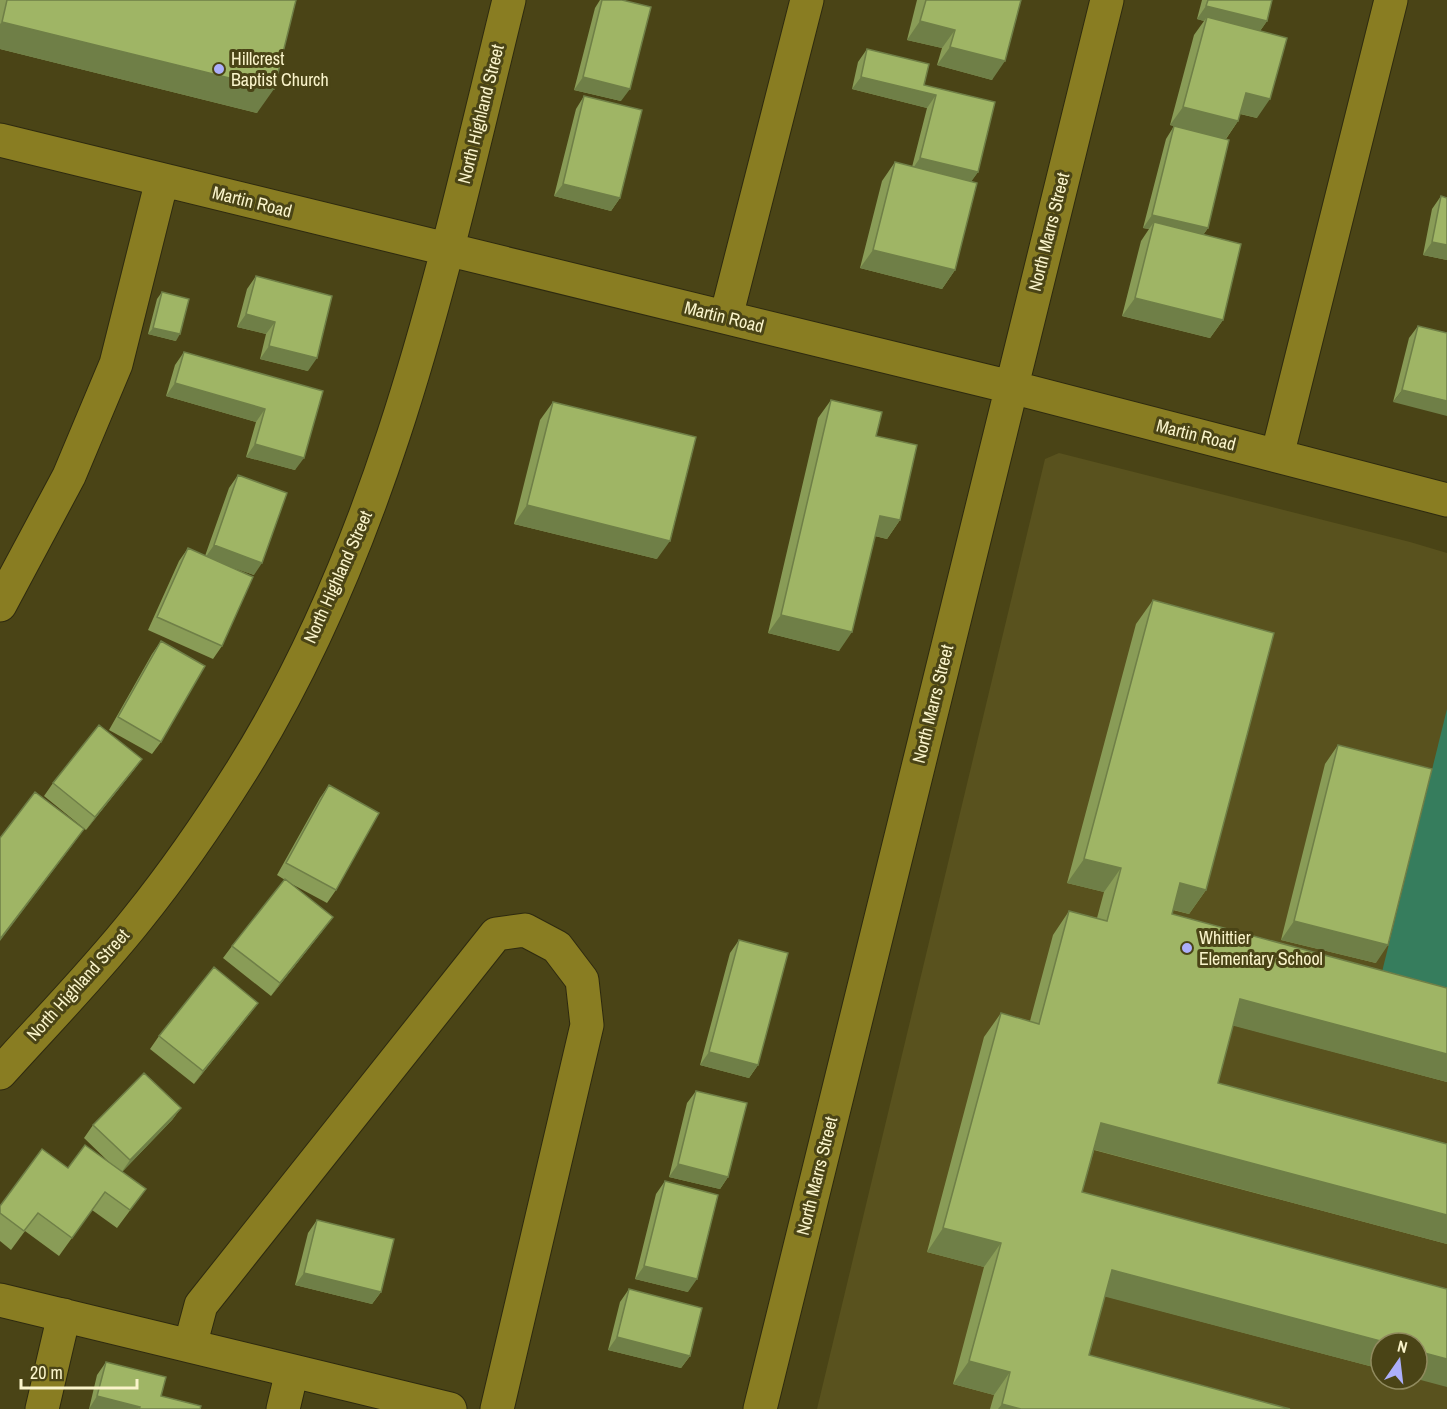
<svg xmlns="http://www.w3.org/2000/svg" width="1447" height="1409" viewBox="0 0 1447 1409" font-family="'Archivo Narrow',sans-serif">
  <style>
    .built { fill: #59521e; fill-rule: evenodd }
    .green { fill: #367d5d }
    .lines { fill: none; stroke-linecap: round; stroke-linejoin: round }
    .minor-casing { stroke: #2e2a0f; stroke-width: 35 }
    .minor { stroke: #897d22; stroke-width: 33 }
    .wall { fill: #899c57 }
    .shaded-wall { fill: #6f7f47 }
    .building { fill: #9fb565; stroke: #6f7f47; stroke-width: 1.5 }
    .poi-dot { fill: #acaffb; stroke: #4a4416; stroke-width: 2 }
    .labels { text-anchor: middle; stroke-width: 6; stroke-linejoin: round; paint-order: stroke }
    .poi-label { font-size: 18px; fill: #faf4cb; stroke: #4a4416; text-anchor: start }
    .street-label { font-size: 18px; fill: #faf4cb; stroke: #4a4416 }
  </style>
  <rect width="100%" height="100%" fill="#4a4416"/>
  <path class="built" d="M 1059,453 L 1410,542 L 1447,553 L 1447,1409 L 817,1409 L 1045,459 ZM 1381,1343 L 1417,1343 L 1417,1379 L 1381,1379 Z"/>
  <path class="green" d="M 1447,709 L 1447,992 L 1381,976 Z"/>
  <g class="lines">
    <g class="minor-casing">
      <path id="minor" d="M 0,140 L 1011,387 L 1447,500
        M 726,317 L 807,0
        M 1277,456 L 1391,0
        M 0,605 L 69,476 L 116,364 L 162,180
        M 0,1073 C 46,1022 95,972 137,919 C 175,872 210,821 242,770 C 388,536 444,264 509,0
        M 0,1300 L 450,1409
        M 190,1346 L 201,1305 L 496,934 L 525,930 L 557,947 L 582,980 L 587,1025 L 497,1409
        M 42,1409 L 64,1315
        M 283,1409 L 292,1371
        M 760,1409 L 1107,0"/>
    </g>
    <use href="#minor" class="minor"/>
  </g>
  <path class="wall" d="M 0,0 L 296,0 L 257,113 L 0,49 Z
    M 600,0 L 622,0 L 621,101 L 574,90 L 595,8 Z
    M 917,0 L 1021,0 L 992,80 L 937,65 L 942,48 L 907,40 Z
    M 1202,0 L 1272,0 L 1267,21 L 1260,31 L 1257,118 L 1240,114 L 1238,121 L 1226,139 L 1208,228 L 1203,235 L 1223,320 L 1210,338 L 1122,316 L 1141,241 L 1149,229 L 1143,228 L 1166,139 L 1174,126 L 1170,125 L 1194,35 L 1204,21 L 1197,19 Z
    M 867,49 L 924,85 L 995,102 L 978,172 L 971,181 L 955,270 L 942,289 L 860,268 L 882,181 L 895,162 L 912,167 L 927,108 L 852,89 L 858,62 Z
    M 584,96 L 620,198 L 611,211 L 554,196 L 576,109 Z
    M 1441,196 L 1447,260 L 1423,255 L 1432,209 Z
    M 256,276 L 308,371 L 260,359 L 266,334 L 237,327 L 247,289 Z
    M 162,292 L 176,341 L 148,334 L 157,299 Z
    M 1418,326 L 1447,333 L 1393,402 L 1409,338 Z
    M 184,352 L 323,391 L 295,470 L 246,457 L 256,422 L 166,396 L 175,365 Z
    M 831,400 L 876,436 L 900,520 L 887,539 L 875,536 L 839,651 L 768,633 L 818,418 Z
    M 553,402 L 657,559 L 514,524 L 540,420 Z
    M 238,475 L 254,575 L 229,566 L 222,646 L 213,659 L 148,630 L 179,561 L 188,548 L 205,556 L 229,488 Z
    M 1153,600 L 1206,890 L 1189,914 L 1173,910 L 1172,914 L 1447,988 L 1447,1082 L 1233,1025 L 1218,1083 L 1447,1144 L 1447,1244 L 1094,1150 L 1082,1192 L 1381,1369 L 1105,1296 L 1089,1355 L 1290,1409 L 990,1409 L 994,1395 L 953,1384 L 984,1267 L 927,1252 L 984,1037 L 1001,1013 L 1030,1021 L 1053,935 L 1069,911 L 1097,918 L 1104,892 L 1067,883 L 1136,624 Z
    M 161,641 L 161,742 L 152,754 L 109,730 L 152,654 Z
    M 1338,745 L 1376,963 L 1281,940 L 1325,764 Z
    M 142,759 L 133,771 L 86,830 L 44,796 L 53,783 Z
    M 329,785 L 336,890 L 327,903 L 288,882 L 324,929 L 271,996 L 223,958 L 232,946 L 285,880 L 277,875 L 320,798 Z
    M 739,940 L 758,1065 L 749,1078 L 700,1065 L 730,953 Z
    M 258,1003 L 249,1015 L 194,1084 L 150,1049 L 159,1036 Z
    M 696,1091 L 728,1177 L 720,1189 L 669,1177 L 687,1103 Z
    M 181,1108 L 172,1120 L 122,1172 L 146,1189 L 117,1228 L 92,1210 L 59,1256 L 25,1231 L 11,1250 L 0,1241 L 0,1206 L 68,1168 L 112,1165 L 84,1138 L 93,1125 Z
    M 665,1181 L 688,1292 L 635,1279 L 656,1194 Z
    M 317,1220 L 381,1292 L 372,1304 L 295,1285 L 308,1233 Z
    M 629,1289 L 690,1356 L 681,1368 L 608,1350 L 620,1302 Z
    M 106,1362 L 161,1396 L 200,1409 L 89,1409 L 97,1375 Z"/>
  <path class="shaded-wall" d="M 1206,6 L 1267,21 L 1258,34 L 1207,17 L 1204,21 L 1197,19 Z
    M 920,21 L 955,30 L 942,48 L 907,40 Z
    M 2,22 L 274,89 L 257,113 L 0,49 L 0,24 Z
    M 950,47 L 1005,61 L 992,80 L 937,65 Z
    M 583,77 L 630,89 L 621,101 L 574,90 Z
    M 861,77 L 936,95 L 927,108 L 852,89 Z
    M 1246,93 L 1270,99 L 1257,118 L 1233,112 Z
    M 1183,107 L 1238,121 L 1225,140 L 1170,125 Z
    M 920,158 L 978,172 L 969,185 L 911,171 Z
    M 563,184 L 620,198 L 611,211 L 554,196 Z
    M 1152,215 L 1208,228 L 1199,241 L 1154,222 L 1149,229 L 1143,228 Z
    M 1432,242 L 1447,245 L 1447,260 L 1423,255 Z
    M 873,250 L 955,270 L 942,289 L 860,268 Z
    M 1135,298 L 1223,320 L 1210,338 L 1122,316 Z
    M 246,314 L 275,322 L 266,334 L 237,327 Z
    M 153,328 L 180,334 L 176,341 L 148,334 Z
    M 269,346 L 317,358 L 308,371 L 260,359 Z
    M 175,383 L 265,409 L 256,422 L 166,396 Z
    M 1402,390 L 1447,401 L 1447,416 L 1393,402 Z
    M 255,444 L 304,458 L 295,470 L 246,457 Z
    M 527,505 L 670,541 L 657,559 L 514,524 Z
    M 880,516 L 900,520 L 887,539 L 867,534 Z
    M 214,545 L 262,563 L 254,575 L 205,558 Z
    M 781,615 L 852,632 L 839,651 L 768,633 Z
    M 142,759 L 133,771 L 86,830 L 95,817 Z
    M 84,829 L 71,847 L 0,941 L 0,939 Z
    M 1084,859 L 1121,868 L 1104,892 L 1067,883 Z
    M 1180,883 L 1206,890 L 1189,914 L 1163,907 Z
    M 333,917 L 324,929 L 271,996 L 280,983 Z
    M 1294,921 L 1388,945 L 1376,963 L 1281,940 Z
    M 1240,999 L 1447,1054 L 1447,1082 L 1223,1023 Z
    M 258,1003 L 249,1015 L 194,1084 L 203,1071 Z
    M 709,1052 L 758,1065 L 749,1078 L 700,1065 Z
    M 181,1108 L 172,1120 L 121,1173 L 130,1160 Z
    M 1101,1123 L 1447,1215 L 1447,1244 L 1084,1147 Z
    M 678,1164 L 728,1177 L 720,1189 L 669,1177 Z
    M 943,1228 L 1001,1243 L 984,1267 L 927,1252 Z
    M 644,1266 L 697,1279 L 688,1292 L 635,1279 Z
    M 1112,1270 L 1388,1343 L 1381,1343 L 1381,1369 L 1095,1294 Z
    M 304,1273 L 381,1292 L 372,1304 L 295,1285 Z
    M 617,1337 L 690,1356 L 681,1368 L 608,1350 Z
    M 1417,1351 L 1447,1359 L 1447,1387 L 1417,1379 Z
    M 969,1361 L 1010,1372 L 994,1395 L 953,1384 Z
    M 97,1396 L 140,1407 L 138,1409 L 89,1409 Z
    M 1002,1404 L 1021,1409 L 998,1409 Z"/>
  <path class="building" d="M 7,0 L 296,0 L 274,89 L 2,22 Z
    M 602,0 L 622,0 L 651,7 L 630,89 L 583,77 Z
    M 926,0 L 1021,0 L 1005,61 L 950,47 L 955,30 L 920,21 Z
    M 1208,0 L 1272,0 L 1267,21 L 1206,6 Z
    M 1207,17 L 1287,38 L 1270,99 L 1246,93 L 1238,121 L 1183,107 Z
    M 867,49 L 929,64 L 924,85 L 995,102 L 978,172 L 920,158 L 936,95 L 861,77 Z
    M 584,96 L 642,110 L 620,198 L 563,184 Z
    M 1174,126 L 1229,140 L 1208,228 L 1152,215 Z
    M 895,162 L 977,183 L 955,270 L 873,250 Z
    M 1441,196 L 1447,198 L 1447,245 L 1432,242 Z
    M 1154,222 L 1241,244 L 1223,320 L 1135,298 Z
    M 256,276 L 332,296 L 317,358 L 269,346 L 275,322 L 246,314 Z
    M 162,292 L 189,299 L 180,334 L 153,328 Z
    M 1418,326 L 1447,333 L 1447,401 L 1402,390 Z
    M 184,352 L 323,391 L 304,458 L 255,444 L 265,409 L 175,383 Z
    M 831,400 L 882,412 L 876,436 L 917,445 L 900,520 L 880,516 L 852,632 L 781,615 Z
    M 553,402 L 696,437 L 670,541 L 527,505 Z
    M 238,475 L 287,493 L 262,563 L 214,545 Z
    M 188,548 L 253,577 L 222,646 L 157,617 Z
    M 1153,600 L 1274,633 L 1206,890 L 1180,883 L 1172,914 L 1447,988 L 1447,1054 L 1240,999 L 1218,1083 L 1447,1144 L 1447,1215 L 1101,1123 L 1082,1192 L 1447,1289 L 1447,1359 L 1417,1351 L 1417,1343 L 1388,1343 L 1112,1270 L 1089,1355 L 1290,1409 L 1021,1409 L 1002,1404 L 1010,1372 L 969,1361 L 1001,1243 L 943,1228 L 1001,1013 L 1039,1024 L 1069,911 L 1107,921 L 1121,868 L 1084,859 Z
    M 161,641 L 205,666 L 161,742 L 118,717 Z
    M 99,725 L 142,759 L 95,817 L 53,783 Z
    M 1338,745 L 1432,769 L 1388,945 L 1294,921 Z
    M 329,785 L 379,813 L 336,890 L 286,863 Z
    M 35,792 L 84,829 L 0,939 L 0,838 Z
    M 285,879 L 333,917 L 280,983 L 232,946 Z
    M 739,940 L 788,953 L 758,1065 L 709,1052 Z
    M 214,967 L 258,1003 L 203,1071 L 159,1036 Z
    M 144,1073 L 181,1108 L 130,1160 L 93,1125 Z
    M 696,1091 L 747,1103 L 728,1177 L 678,1164 Z
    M 85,1145 L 146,1189 L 130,1210 L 105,1192 L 72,1238 L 38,1213 L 24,1231 L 0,1213 L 0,1206 L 42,1149 L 68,1168 Z
    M 665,1181 L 718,1195 L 697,1279 L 644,1266 Z
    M 317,1220 L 394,1239 L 381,1292 L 304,1273 Z
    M 629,1289 L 702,1308 L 690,1356 L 617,1337 Z
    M 106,1362 L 166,1377 L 161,1396 L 201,1406 L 200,1409 L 139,1409 L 140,1407 L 97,1396 Z"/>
  <g class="poi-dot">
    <circle cx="219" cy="69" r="6"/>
    <circle cx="1187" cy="948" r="6"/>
  </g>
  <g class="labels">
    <g class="poi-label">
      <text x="231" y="65">Hillcrest<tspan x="231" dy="21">Baptist Church</tspan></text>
      <text x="1199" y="944">Whittier<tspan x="1199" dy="21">Elementary School</tspan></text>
    </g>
    <g class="street-label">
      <text transform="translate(481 114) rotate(-76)" y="6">North Highland Street</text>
      <text transform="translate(252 202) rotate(14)" y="6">Martin Road</text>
      <text transform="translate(1049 232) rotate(-76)" y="6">North Marrs Street</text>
      <text transform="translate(724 317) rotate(14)" y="6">Martin Road</text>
      <text transform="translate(1196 435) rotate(14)" y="6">Martin Road</text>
      <text transform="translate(338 577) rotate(-66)" y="6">North Highland Street</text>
      <text transform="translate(933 704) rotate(-76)" y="6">North Marrs Street</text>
      <text transform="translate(78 985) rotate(-48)" y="6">North Highland Street</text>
      <text transform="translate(817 1176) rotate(-76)" y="6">North Marrs Street</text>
    </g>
  </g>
  <g transform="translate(1399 1361) rotate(14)"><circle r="28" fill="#4a4416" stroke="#908a5e" stroke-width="1.5"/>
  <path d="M0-4.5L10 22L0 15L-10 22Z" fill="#acaffb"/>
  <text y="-9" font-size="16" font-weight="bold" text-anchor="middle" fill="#faf4cb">N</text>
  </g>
  <path d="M21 1379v9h116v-9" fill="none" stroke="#faf4cb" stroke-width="3"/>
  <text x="30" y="1379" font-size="18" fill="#faf4cb" stroke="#4a4416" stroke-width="4.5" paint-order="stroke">20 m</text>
</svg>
